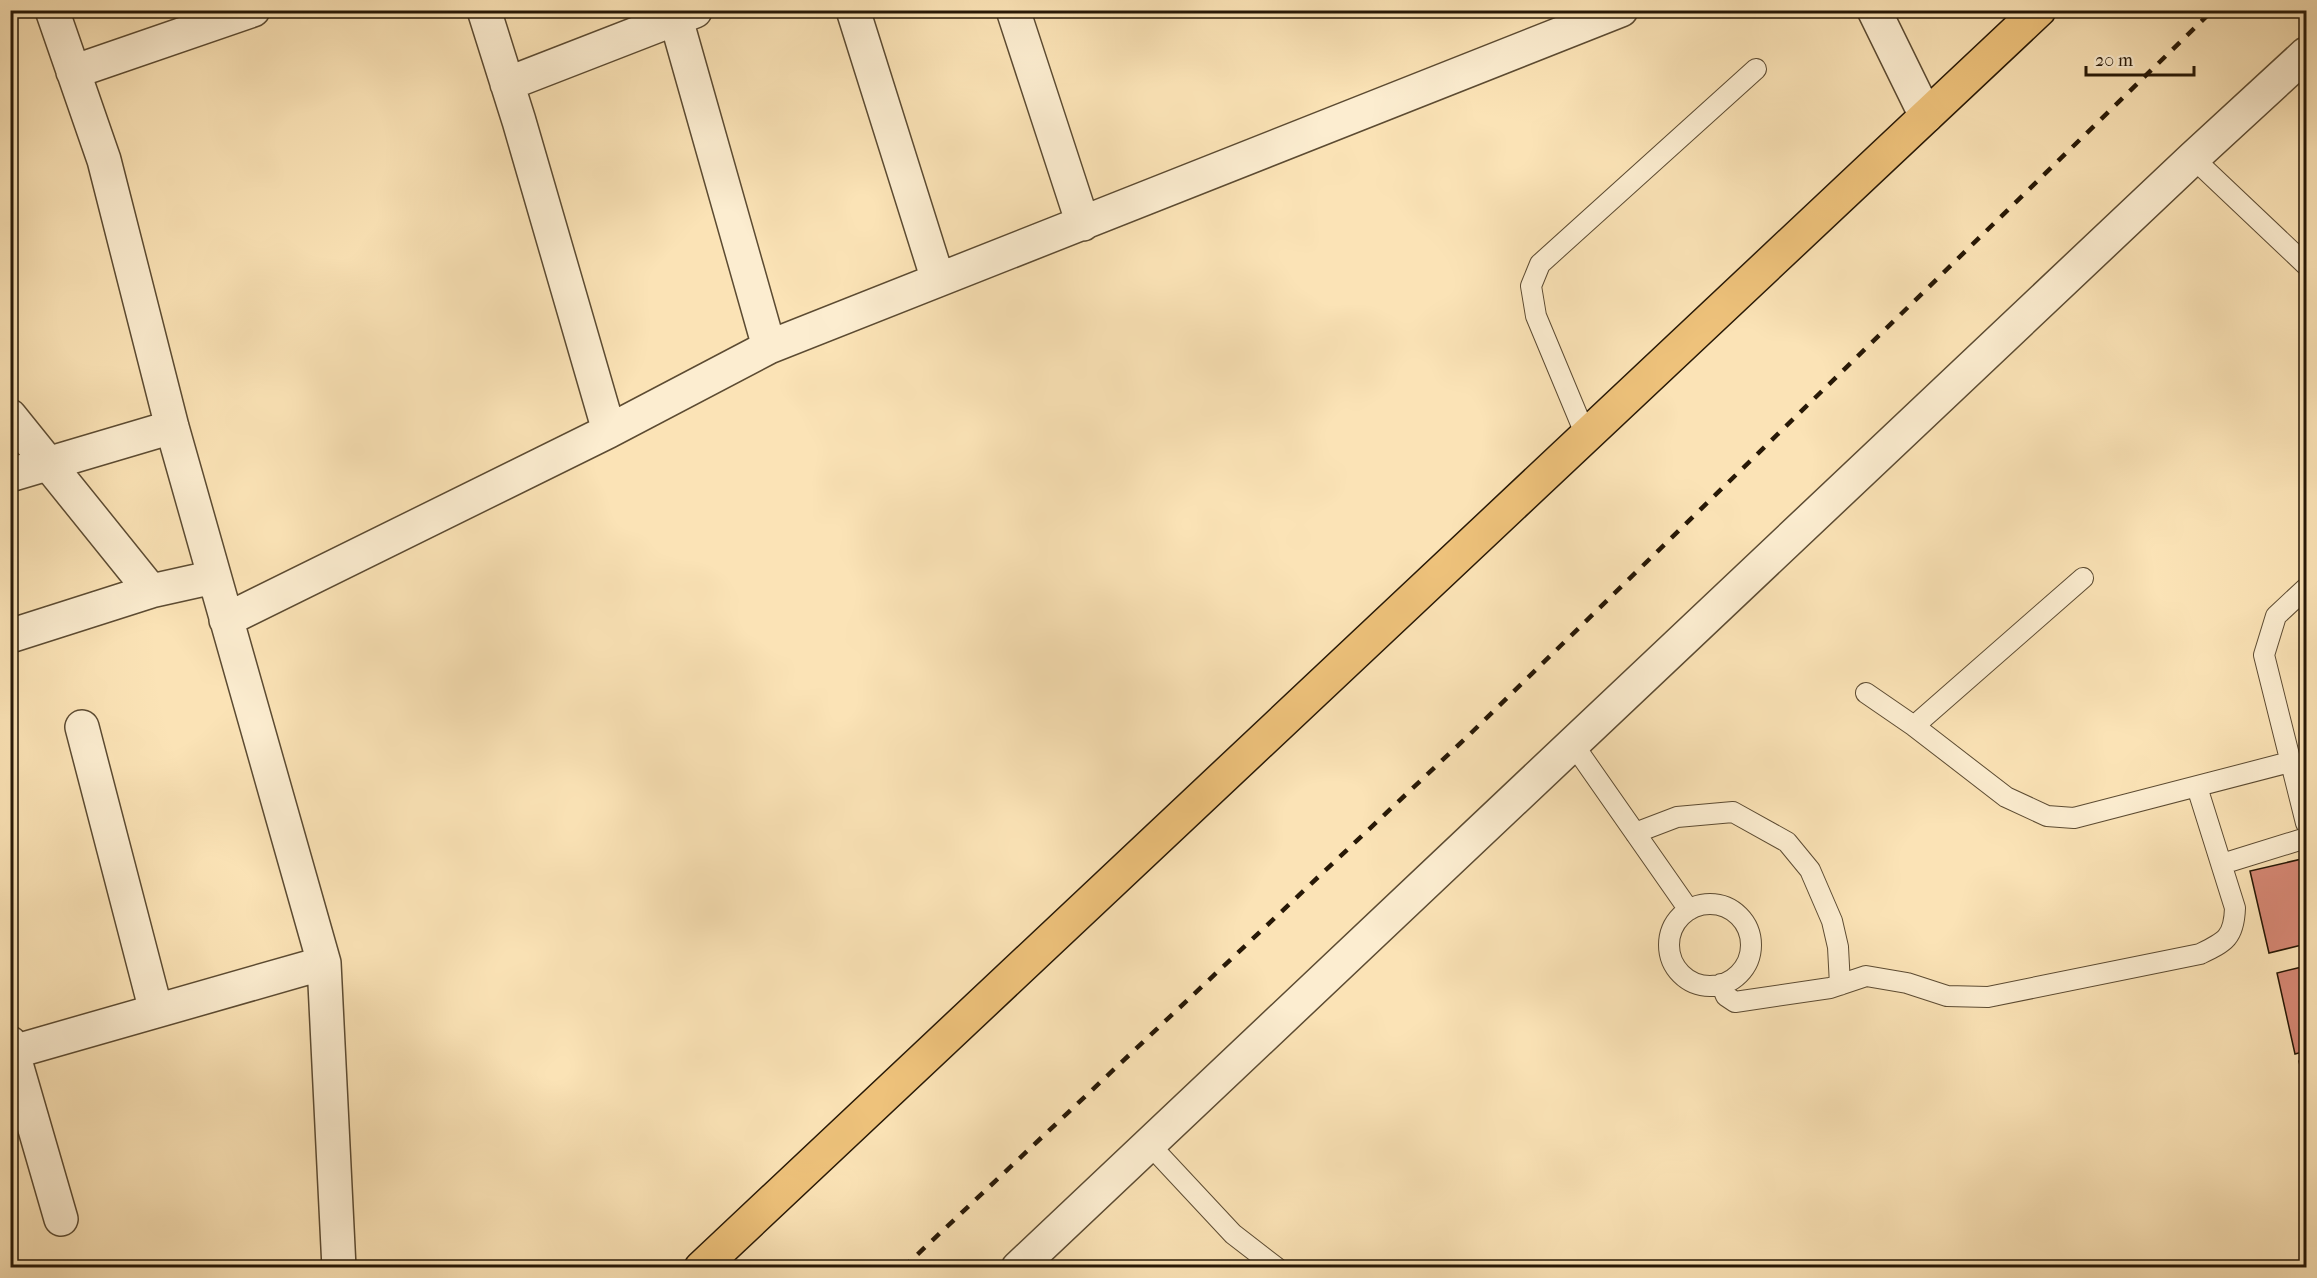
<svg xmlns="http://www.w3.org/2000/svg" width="2317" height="1278" viewBox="0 0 2317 1278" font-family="'IM FELL French Canon',serif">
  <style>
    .building { fill: #d68875; stroke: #271806; stroke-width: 1.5 }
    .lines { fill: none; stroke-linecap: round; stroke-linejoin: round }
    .lane-casing { stroke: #5c4b32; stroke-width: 22 }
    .street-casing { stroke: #5c4b32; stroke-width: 36 }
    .primary-casing { stroke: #271806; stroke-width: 36 }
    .lane { stroke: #fcedd0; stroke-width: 20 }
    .street { stroke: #fcedd0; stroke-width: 33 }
    .primary { stroke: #eec27b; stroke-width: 33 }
    .rail { stroke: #271806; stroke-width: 4.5; stroke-dasharray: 10 10; stroke-linecap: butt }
  </style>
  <rect width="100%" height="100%" fill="#fbe3b6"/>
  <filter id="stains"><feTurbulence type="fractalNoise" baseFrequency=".00333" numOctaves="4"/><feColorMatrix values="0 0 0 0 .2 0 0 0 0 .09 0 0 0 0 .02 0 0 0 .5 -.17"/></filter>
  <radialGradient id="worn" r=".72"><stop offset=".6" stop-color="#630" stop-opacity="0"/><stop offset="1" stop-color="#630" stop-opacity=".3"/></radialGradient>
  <path class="building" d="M 2306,858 L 2306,944 L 2269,953 L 2250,871 Z
    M 2306,966 L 2306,1051 L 2295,1054 L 2277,973 Z
    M 2306,1059 L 2306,1094 L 2299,1061 Z"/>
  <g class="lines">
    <g class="lane-casing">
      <path id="lane" d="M 2193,158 L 2306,265
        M 1586,436 L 1536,316 L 1531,286 L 1540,264 L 1756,69
        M 2306,588 L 2276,616 L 2264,655 L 2306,823
        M 1866,693 L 1914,726 L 2006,797 L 2047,816 L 2074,818 L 2290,762
        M 1914,726 L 2083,578
        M 1573,744 L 1689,910
        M 1635,833 L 1677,817 L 1733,812 L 1787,842 L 1810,870 L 1832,921 L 1838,947 L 1840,985
        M 2222,864 L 2306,838
        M1669 945a41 41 0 1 1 82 0a41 41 0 1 1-82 0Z
        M 1721,984 L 1726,996 L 1735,1002 L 1830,988 L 1866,976 L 1907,983 L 1947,996 L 1988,997 L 2200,954 C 2225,942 2234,938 2235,908 L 2197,787
        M 1149,1144 L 1233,1234 L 1277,1268"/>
    </g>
    <g class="street-casing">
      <path id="street" d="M 52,10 L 104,160 L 172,427 L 324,963 L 339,1268
        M 484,10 L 519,121 L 609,431 L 769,347 L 1621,10
        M 853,10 L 938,280
        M 1013,10 L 1083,224
        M 1874,10 L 1926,116
        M 676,19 L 769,347
        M 73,72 L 253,10
        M 507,84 L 695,11
        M 10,416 L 151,591
        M 10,475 L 172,427
        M 226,620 L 609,431
        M 10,636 L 151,591 L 214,577
        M 82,727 L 156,1011
        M 10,1043 L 61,1219
        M 13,1052 L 324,963
        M 1018,1268 L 2193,158 L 2306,54"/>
    </g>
    <g class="primary-casing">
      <path id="primary" d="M 701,1268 L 2039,10"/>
    </g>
    <use href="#lane" class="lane"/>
    <use href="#street" class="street"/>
    <use href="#primary" class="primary"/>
    <path class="rail" d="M 903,1268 L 1468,736 L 2213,10"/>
  </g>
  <rect width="2317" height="1278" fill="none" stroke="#fbe3b6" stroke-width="36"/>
  <rect x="12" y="12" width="2293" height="1254" fill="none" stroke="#271806" stroke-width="3"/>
  <rect x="18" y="18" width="2281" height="1242" fill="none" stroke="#271806" stroke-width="1.5"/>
  <path d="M2086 66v9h108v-9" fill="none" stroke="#271806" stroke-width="3"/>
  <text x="2095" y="66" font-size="18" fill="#271806" stroke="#fcedd0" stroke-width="4.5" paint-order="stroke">20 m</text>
  <rect width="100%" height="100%" filter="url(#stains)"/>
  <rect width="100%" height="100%" fill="url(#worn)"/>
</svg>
